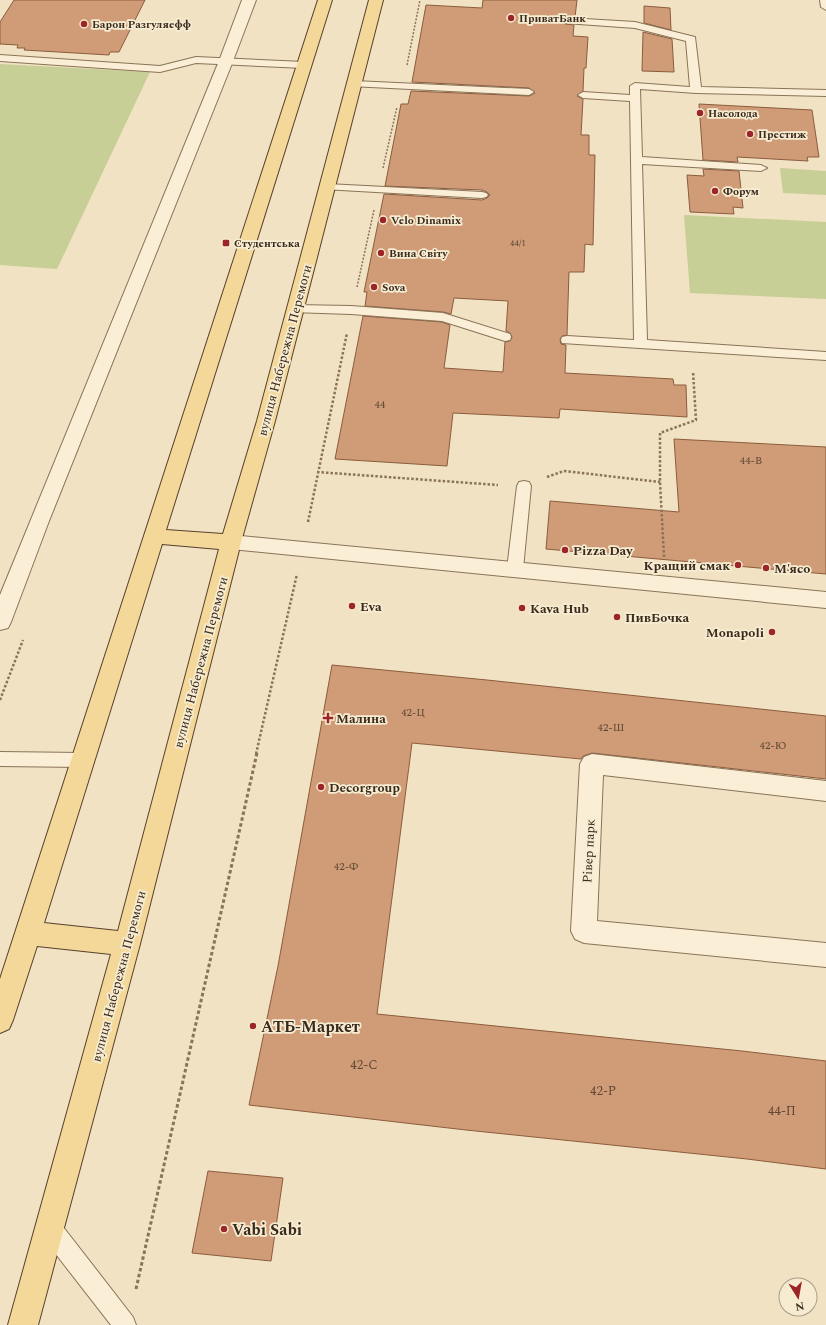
<svg xmlns="http://www.w3.org/2000/svg" width="826" height="1325" viewBox="0 0 826 1325" font-family="Spectral,serif">
  <style>
    .green { fill: #c7ce96 }
    .building { fill: #cf9c77; stroke: #8b5c3d }
    .lines { fill: none; stroke-linecap: round; stroke-linejoin: round }
    .service-casing { stroke: #8a7359; stroke-width: 2 }
    .pedestrian-casing { stroke: #8a7359; stroke-width: 2 }
    .minor-casing { stroke: #8a7359; stroke-width: 2 }
    .primary-casing { stroke: #58412d; stroke-width: 2 }
    .path-far2 { stroke: #8a7359; stroke-width: 1.5; stroke-dasharray: 2 1.5; stroke-linecap: butt }
    .path-far1 { stroke: #8a7359; stroke-width: 2.5; stroke-dasharray: 2.5 2; stroke-linecap: butt }
    .path { stroke: #8a7359; stroke-width: 3; stroke-dasharray: 3.5 2.5; stroke-linecap: butt }
    .service { fill: #faefd6; fill-rule: evenodd }
    .pedestrian { fill: #faefd6; fill-rule: evenodd }
    .minor { fill: #faefd6; fill-rule: evenodd }
    .primary { fill: #f4d899; fill-rule: evenodd }
    .poi-dot { fill: #9c2627; stroke: #f7ecd2; stroke-width: 1.5 }
    .labels { text-anchor: middle; stroke-width: 3.5; stroke-linejoin: round; paint-order: stroke }
    .far-number-label { font-size: 9px; fill: #5f4734 }
    .far-poi-label { font-size: 11px; font-weight: bold; fill: #3a2b1d; stroke: #f7ecd2; text-anchor: start }
    .number-label { font-size: 11px; fill: #5f4734 }
    .street-label { font-size: 13px; fill: #3a2b1d; stroke: #f7ecd2 }
    .poi-label { font-size: 13px; font-weight: bold; fill: #3a2b1d; stroke: #f7ecd2; text-anchor: start }
    .near-number-label { font-size: 13px; fill: #5f4734 }
    .near-poi-label { font-size: 16px; font-weight: bold; fill: #3a2b1d; stroke: #f7ecd2; text-anchor: start }
  </style>
  <rect width="100%" height="100%" fill="#f0e2c2"/>
  <path class="green" d="M 0,64 L 150,72 L 57,269 L 0,265 Z
    M 780,168 L 826,171 L 826,195 L 783,193 Z
    M 684,215 L 826,222 L 826,299 L 690,293 Z"/>
  <path class="building" d="M 14,0 L 145,0 L 119,52 L 110,52 L 109,55 L 24,50 L 25,48 L 17,48 L 18,45 L 0,44 L 0,22 Z
    M 483,0 L 577,0 L 575,17 L 567,17 L 562,21 L 565,24 L 574,25 L 573,36 L 588,37 L 586,68 L 584,68 L 583,91 L 577,96 L 583,99 L 581,135 L 589,135 L 589,155 L 595,155 L 593,245 L 585,244 L 584,272 L 569,272 L 567,335 L 562,336 L 560,340 L 561,344 L 566,345 L 565,373 L 673,379 L 674,385 L 686,385 L 687,417 L 560,409 L 559,418 L 453,413 L 447,466 L 335,459 L 363,316 L 442,322 L 450,325 L 444,368 L 503,372 L 505,342 L 510,341 L 512,337 L 510,333 L 506,331 L 508,301 L 454,298 L 451,314 L 443,312 L 365,306 L 367,292 L 364,292 L 384,194 L 482,200 L 487,198 L 490,195 L 487,192 L 482,190 L 385,186 L 401,104 L 408,104 L 411,91 L 529,96 L 535,93 L 529,88 L 412,82 L 426,5 L 482,8 Z
    M 644,6 L 670,8 L 671,30 L 644,23 Z
    M 643,32 L 672,39 L 674,72 L 642,71 Z
    M 699,104 L 812,110 L 819,157 L 807,157 L 808,161 L 737,157 L 738,162 L 703,160 Z
    M 703,169 L 739,171 L 743,208 L 733,207 L 734,214 L 690,212 L 687,175 L 704,176 Z
    M 674,439 L 826,447 L 826,574 L 546,549 L 550,501 L 679,512 Z
    M 332,665 L 487,680 L 826,716 L 826,779 L 592,753 L 583,756 L 581,759 L 412,743 L 377,1014 L 742,1051 L 826,1061 L 826,1169 L 747,1159 L 466,1130 L 249,1105 L 278,966 Z
    M 208,1171 L 283,1178 L 271,1261 L 192,1253 Z"/>
  <g class="lines">
    <g class="service-casing">
      <path id="service" d="M 820,0 L 826,0 L 826,10 L 821,7 Z
        M 568,18 L 635,22 L 695,37 L 701,87 L 826,90 L 826,96 L 696,93 L 640,89 L 642,157 L 761,165 L 767,168 L 761,171 L 642,164 L 647,340 L 826,352 L 826,360 L 562,343 L 561,340 L 562,337 L 567,336 L 634,340 L 630,101 L 583,98 L 578,95 L 583,92 L 630,95 L 630,86 L 635,83 L 690,87 L 686,41 L 635,28 L 565,23 L 563,21 Z
        M 0,55 L 160,66 L 196,57 L 304,62 L 309,65 L 304,68 L 196,63 L 160,72 L 0,61 Z
        M 354,81 L 529,89 L 534,92 L 529,95 L 350,86 L 349,84 L 350,82 Z
        M 327,184 L 482,192 L 486,193 L 488,195 L 486,197 L 482,198 L 323,189 L 321,187 L 323,185 Z
        M 295,305 L 351,306 L 443,313 L 510,334 L 511,337 L 510,340 L 505,341 L 442,321 L 351,314 L 291,312 L 289,309 L 291,306 Z
        M 524,481 L 529,482 L 531,486 L 523,569 L 520,573 L 515,575 L 510,573 L 507,569 L 517,486 L 519,482 Z
        M 0,752 L 82,753 L 88,755 L 90,760 L 88,765 L 82,767 L 0,766 Z
        M 49,1216 L 57,1219 L 133,1317 L 136,1325 L 111,1325 L 41,1235 L 38,1227 L 41,1219 Z"/>
    </g>
    <g class="pedestrian-casing">
      <path id="pedestrian" d="M 242,0 L 256,0 L 233,61 L 49,521 L 11,622 L 8,628 L 0,630 L 0,595 L 219,61 Z"/>
    </g>
    <g class="minor-casing">
      <path id="minor" d="M 231,535 L 826,592 L 826,608 L 231,549 L 224,547 L 221,542 L 224,537 Z
        M 592,754 L 826,781 L 826,801 L 603,775 L 597,921 L 826,943 L 826,967 L 584,943 L 575,939 L 571,931 L 580,764 L 584,757 Z"/>
    </g>
    <g class="primary-casing">
      <path id="primary" d="M 318,0 L 332,0 L 166,530 L 223,534 L 257,421 L 369,0 L 383,0 L 275,421 L 241,542 L 140,944 L 38,1325 L 8,1325 L 111,954 L 37,946 L 13,1020 L 9,1029 L 0,1033 L 0,979 ZM 162,544 L 219,549 L 118,931 L 44,923 Z"/>
    </g>
    <path class="path-far2" d="M 407,65 L 420,0
      M 383,168 L 397,107
      M 357,287 L 374,210"/>
    <path class="path-far1" d="M 317,472 L 498,485
      M 547,477 L 564,471 L 660,482
      M 308,522 L 347,333
      M 664,557 L 660,482 L 660,433 L 696,420 L 693,371
      M 0,700 L 23,640
      M 256,754 L 297,574"/>
    <path class="path" d="M 136,1289 L 257,753"/>
    <use href="#service" class="service"/>
    <use href="#pedestrian" class="pedestrian"/>
    <use href="#minor" class="minor"/>
    <use href="#primary" class="primary"/>
  </g>
  <g class="poi-dot">
    <circle cx="511" cy="18" r="4"/>
    <circle cx="84" cy="24" r="4"/>
    <circle cx="700" cy="113" r="4"/>
    <circle cx="750" cy="134" r="4"/>
    <circle cx="715" cy="191" r="4"/>
    <circle cx="383" cy="220" r="4"/>
    <rect x="222" y="239" width="8" height="8" rx="2"/>
    <circle cx="381" cy="253" r="4"/>
    <circle cx="374" cy="287" r="4"/>
    <circle cx="565" cy="550" r="4"/>
    <circle cx="738" cy="565" r="4"/>
    <circle cx="766" cy="568" r="4"/>
    <circle cx="352" cy="606" r="4"/>
    <circle cx="522" cy="608" r="4"/>
    <circle cx="617" cy="617" r="4"/>
    <circle cx="772" cy="632" r="4"/>
    <path d="M326 712h4v4h4v4h-4v4h-4v-4h-4v-4h4z"/>
    <circle cx="321" cy="787" r="4"/>
    <circle cx="253" cy="1026" r="4"/>
    <circle cx="224" cy="1229" r="4"/>
  </g>
  <g class="labels">
    <g class="far-number-label">
      <text x="518" y="246">44/1</text>
    </g>
    <g class="far-poi-label">
      <text x="519" y="22">ПриватБанк</text>
      <text x="92" y="28">Барон Разгуляефф</text>
      <text x="708" y="117">Насолода</text>
      <text x="758" y="138">Престиж</text>
      <text x="723" y="195">Форум</text>
      <text x="391" y="224">Velo Dinamix</text>
      <text x="234" y="247">Студентська</text>
      <text x="389" y="257">Вина Світу</text>
      <text x="382" y="291">Sova</text>
    </g>
    <g class="number-label">
      <text x="380" y="408">44</text>
      <text x="751" y="464">44-В</text>
      <text x="413" y="716">42-Ц</text>
      <text x="611" y="731">42-Ш</text>
      <text x="773" y="749">42-Ю</text>
      <text x="346" y="870">42-Ф</text>
    </g>
    <g class="street-label">
      <text transform="translate(284 350) rotate(-75)" y="5">вулиця Набережна Перемоги</text>
      <text transform="translate(200 662) rotate(-75)" y="5">вулиця Набережна Перемоги</text>
      <text transform="translate(588 851) rotate(-87)" y="5">Рівер парк</text>
      <text transform="translate(118 976) rotate(-75)" y="5">вулиця Набережна Перемоги</text>
    </g>
    <g class="poi-label">
      <text x="573" y="555">Pizza Day</text>
      <text x="730" y="570" text-anchor="end">Кращий смак</text>
      <text x="774" y="573">М'ясо</text>
      <text x="360" y="611">Eva</text>
      <text x="530" y="613">Kava Hub</text>
      <text x="625" y="622">ПивБочка</text>
      <text x="764" y="637" text-anchor="end">Monapoli</text>
      <text x="336" y="723">Малина</text>
      <text x="329" y="792">Decorgroup</text>
    </g>
    <g class="near-number-label">
      <text x="364" y="1069">42-С</text>
      <text x="603" y="1095">42-Р</text>
      <text x="782" y="1115">44-П</text>
    </g>
    <g class="near-poi-label">
      <text x="261" y="1032">АТБ-Маркет</text>
      <text x="232" y="1235">Vabi Sabi</text>
    </g>
  </g>
  <g transform="translate(798 1297) rotate(169)"><circle r="19" fill="#f7ecd2" stroke="#ab9f8a"/>
  <path d="M0-3L7 15L0 10L-7 15Z" fill="#9c2627"/>
  <text y="-6" font-size="11" font-weight="bold" text-anchor="middle" fill="#3a2b1d">N</text>
  </g>
</svg>
